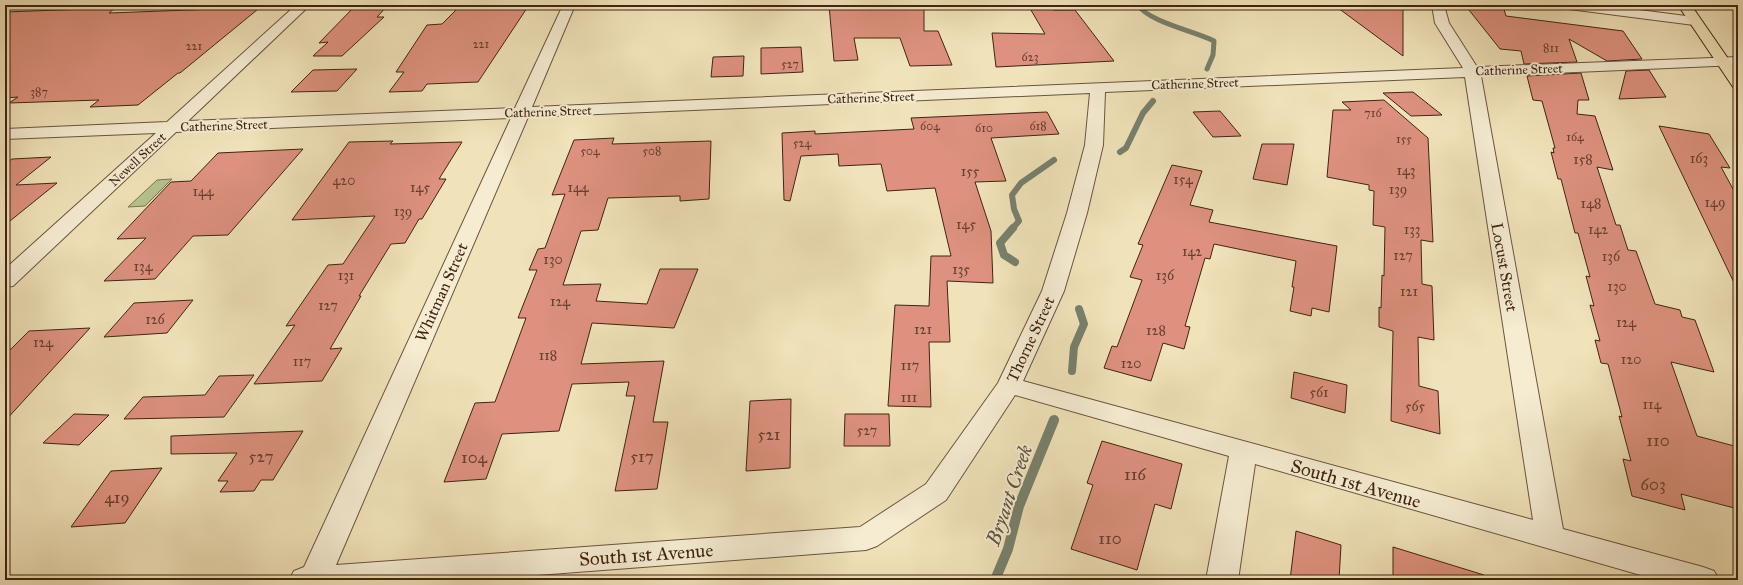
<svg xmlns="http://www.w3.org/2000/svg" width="1743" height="585" viewBox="0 0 1743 585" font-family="'IM FELL Great Primer',serif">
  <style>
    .green { fill: #b7c491; stroke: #7c7452 }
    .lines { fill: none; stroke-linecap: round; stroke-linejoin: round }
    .stream-far3 { stroke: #77816d; stroke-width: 5 }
    .stream-far2 { stroke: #77816d; stroke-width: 6 }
    .stream-far1 { stroke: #77816d; stroke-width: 8 }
    .stream { stroke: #77816d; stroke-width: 10 }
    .building { fill: #dd917e; stroke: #402413 }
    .minor-casing { stroke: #6c543c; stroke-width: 2 }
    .major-casing { stroke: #402413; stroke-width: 2 }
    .minor { fill: #f5ecd2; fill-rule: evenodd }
    .major { fill: #f0e2b9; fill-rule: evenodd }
    .labels { text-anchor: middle; stroke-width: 4; stroke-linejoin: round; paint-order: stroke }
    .far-number-label { font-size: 12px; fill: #673f2e }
    .far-street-label { font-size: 13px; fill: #402413; stroke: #f5ecd2 }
    .number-label { font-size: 14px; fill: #673f2e }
    .street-label { font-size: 16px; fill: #402413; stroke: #f5ecd2 }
    .near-number-label { font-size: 17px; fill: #673f2e }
    .near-street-label { font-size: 19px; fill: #402413; stroke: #f5ecd2 }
    .near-water-label { font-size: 20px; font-style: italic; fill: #5b5240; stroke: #f5ecd2 }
  </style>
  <rect width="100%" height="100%" fill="#f0e2b9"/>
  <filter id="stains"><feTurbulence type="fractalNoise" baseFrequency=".005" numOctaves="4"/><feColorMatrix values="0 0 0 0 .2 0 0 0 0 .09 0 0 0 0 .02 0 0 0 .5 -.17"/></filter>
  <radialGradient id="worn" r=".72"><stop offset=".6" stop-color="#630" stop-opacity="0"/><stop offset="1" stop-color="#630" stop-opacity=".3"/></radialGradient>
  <path class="green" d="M 172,179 L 145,206 L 128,207 L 157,180 Z"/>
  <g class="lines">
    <path class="stream-far3" d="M 1138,5 C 1149,22 1194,31 1214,41 L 1213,55 L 1207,69"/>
    <path class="stream-far2" d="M 1120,152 L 1126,148 L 1143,113 L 1153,101
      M 1012,229 L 1019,221 L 1014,209 L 1012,195 L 1021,183 L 1054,160"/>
    <path class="stream-far1" d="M 1013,228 L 1000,243 L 1004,255 L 1015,262
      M 1072,371 L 1074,347 L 1084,324 L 1079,309"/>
    <path class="stream" d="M 995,580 L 1008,549 L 1019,506 L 1054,420"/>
  </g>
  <path class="building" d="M 222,5 L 263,5 L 180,73 L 178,73 L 138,105 L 90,107 L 99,100 L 9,103 L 18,97 L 5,98 L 5,12 L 115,8 L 109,13 L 216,9 Z
    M 356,5 L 388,5 L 377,17 L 384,17 L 342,56 L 313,56 L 328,42 L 319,43 Z
    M 461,5 L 529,5 L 478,82 L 427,84 L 422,91 L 389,92 L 404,72 L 396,72 L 427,25 L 442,24 Z
    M 829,5 L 924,5 L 924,31 L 938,31 L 952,65 L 910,66 L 900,38 L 854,38 L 858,60 L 834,61 Z
    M 1028,5 L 1050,5 L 1053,10 L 1075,10 L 1114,61 L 996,67 L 992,33 L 1045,34 Z
    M 1334,5 L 1403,5 L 1403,56 Z
    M 1465,5 L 1503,6 L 1506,16 L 1623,31 L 1642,59 L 1607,61 L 1569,39 L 1577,62 L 1524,64 L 1521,51 L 1500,49 Z
    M 801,47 L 803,72 L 761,74 L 761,48 Z
    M 744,56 L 743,76 L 711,77 L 713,57 Z
    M 357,69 L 337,91 L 291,92 L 313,70 Z
    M 1649,70 L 1666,97 L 1619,99 L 1626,71 Z
    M 1581,73 L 1589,100 L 1578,100 L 1577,114 L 1595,116 L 1613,170 L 1597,167 L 1616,225 L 1620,225 L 1628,250 L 1636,251 L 1655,304 L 1680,310 L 1682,317 L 1695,320 L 1714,372 L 1671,362 L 1697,436 L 1738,447 L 1738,509 L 1681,494 L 1685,510 L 1632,496 L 1623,459 L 1631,461 L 1619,416 L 1622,417 L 1608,364 L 1601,363 L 1595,340 L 1600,341 L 1590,305 L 1594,306 L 1586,276 L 1590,277 L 1578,233 L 1575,233 L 1561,179 L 1558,179 L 1551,152 L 1554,153 L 1553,148 L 1555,148 L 1542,101 L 1533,100 L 1527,76 Z
    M 1413,92 L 1442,115 L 1411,116 L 1383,93 Z
    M 1384,100 L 1428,138 L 1433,242 L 1421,240 L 1422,284 L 1432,286 L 1434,340 L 1418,337 L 1419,386 L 1438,391 L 1440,434 L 1391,421 L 1393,331 L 1379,327 L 1379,307 L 1381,308 L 1382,275 L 1384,276 L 1385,227 L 1373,225 L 1374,191 L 1369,190 L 1369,185 L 1327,177 L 1333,110 L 1351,110 L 1342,102 Z
    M 1220,111 L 1241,136 L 1213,137 L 1193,112 Z
    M 1047,112 L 1059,134 L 991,138 L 1006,181 L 975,182 L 991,231 L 993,283 L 947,281 L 950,342 L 929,342 L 931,407 L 888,406 L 895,305 L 929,306 L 931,256 L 951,256 L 935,188 L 887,191 L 881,164 L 839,166 L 838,154 L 801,156 L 790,201 L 784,200 L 782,133 L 815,131 L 815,134 L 914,129 L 911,118 Z
    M 1659,126 L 1709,134 L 1730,168 L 1721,167 L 1738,198 L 1738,291 Z
    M 614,138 L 612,144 L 711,141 L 709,199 L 680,201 L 680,196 L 608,198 L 598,230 L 581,231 L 563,285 L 601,284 L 596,301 L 647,304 L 660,269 L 698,269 L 674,328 L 592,323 L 581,364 L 664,361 L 653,422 L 668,422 L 657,489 L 615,491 L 635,396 L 626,396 L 629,382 L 572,384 L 559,431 L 502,434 L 486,479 L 444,482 L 475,403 L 495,402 L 526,318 L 518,318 L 537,270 L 529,270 L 538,249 L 545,248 L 565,194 L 552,195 L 574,140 Z
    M 393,141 L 390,144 L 462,142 L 439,179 L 446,179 L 422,219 L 419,219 L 405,243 L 391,244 L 359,296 L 361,296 L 330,349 L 342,348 L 322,381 L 254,384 L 295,325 L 286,326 L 328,265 L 343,264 L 375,216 L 292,220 L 349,142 Z
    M 1262,144 L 1294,144 L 1287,185 L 1253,179 Z
    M 303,149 L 228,235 L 193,236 L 155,279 L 104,281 L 146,238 L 117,239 L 171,182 L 191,181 L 218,153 Z
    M 51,157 L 16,185 L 57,183 L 5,225 L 5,164 L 12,159 Z
    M 1172,165 L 1202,171 L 1190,205 L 1213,210 L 1209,222 L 1337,246 L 1329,312 L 1312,308 L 1311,316 L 1290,311 L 1294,287 L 1292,287 L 1296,261 L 1214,244 L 1210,259 L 1205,258 L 1185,326 L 1190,327 L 1184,349 L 1163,343 L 1151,381 L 1104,368 L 1112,346 L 1117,347 L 1142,280 L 1130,277 L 1143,245 L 1138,244 Z
    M 193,300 L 167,333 L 104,337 L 134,303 Z
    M 90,328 L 5,421 L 5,355 L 29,331 Z
    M 1294,372 L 1347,385 L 1345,413 L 1291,398 Z
    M 254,375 L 224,417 L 124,419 L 143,397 L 205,395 L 219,376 Z
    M 791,399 L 790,468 L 746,471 L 750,401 Z
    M 74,414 L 109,415 L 79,445 L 43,443 Z
    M 845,414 L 889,414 L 890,446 L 844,446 Z
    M 303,431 L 273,480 L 261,480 L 254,491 L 220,492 L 228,481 L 218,481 L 237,453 L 171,454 L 171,436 Z
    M 1102,441 L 1182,464 L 1171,509 L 1155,504 L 1137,570 L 1071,549 L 1093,485 L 1087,483 Z
    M 162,468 L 125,523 L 71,527 L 111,471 Z
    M 1296,531 L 1341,545 L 1339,580 L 1290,580 Z
    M 1393,547 L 1484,575 L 1483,580 L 1393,580 Z"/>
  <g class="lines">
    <g class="minor-casing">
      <path id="minor" d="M 296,5 L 310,5 L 188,121 L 515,108 L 563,5 L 575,5 L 532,107 L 1463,68 L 1435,23 L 1432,5 L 1444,5 L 1449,23 L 1477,67 L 1738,57 L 1738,65 L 1481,76 L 1563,529 L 1703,567 L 1714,571 L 1719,580 L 1658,580 L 1255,464 L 1238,580 L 1206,580 L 1229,456 L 1015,395 L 946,500 L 877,546 L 866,550 L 473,580 L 289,580 L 294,571 L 304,567 L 511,118 L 176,132 L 13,286 L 5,287 L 5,269 L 156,133 L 5,139 L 5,129 L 167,122 ZM 1465,77 L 1533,520 L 1023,381 L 1064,291 L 1087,213 L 1103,145 L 1105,92 ZM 1090,93 L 1085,145 L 1067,213 L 1042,291 L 998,383 L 926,484 L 860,527 L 336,565 L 528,117 Z
        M 1563,5 L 1600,5 L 1694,17 L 1699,18 L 1701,21 L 1699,24 L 1694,25 L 1569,9 L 1564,8 Z"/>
    </g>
    <g class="major-casing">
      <path id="major" d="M 1678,5 L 1691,5 L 1738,73 L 1738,89 L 1733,87 Z"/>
    </g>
    <use href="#minor" class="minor"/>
    <use href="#major" class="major"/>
  </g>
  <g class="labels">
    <g class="far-number-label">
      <text x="481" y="48">221</text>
      <text x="194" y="50">221</text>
      <text x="1551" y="52">811</text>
      <text x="1030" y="61">623</text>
      <text x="790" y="68">527</text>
      <text x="39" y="96">387</text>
      <text x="1373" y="117">716</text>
      <text x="930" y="130">604</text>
      <text x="1038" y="130">618</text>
      <text x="984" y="132">610</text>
      <text x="1575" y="141">164</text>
      <text x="1404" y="143">155</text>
      <text x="802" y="147">524</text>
      <text x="590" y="155">504</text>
      <text x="652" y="155">508</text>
    </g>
    <g class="far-street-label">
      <text transform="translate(1519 69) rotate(-2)" y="5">Catherine Street</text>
      <text transform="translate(1195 83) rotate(-2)" y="5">Catherine Street</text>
      <text transform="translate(871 97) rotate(-2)" y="5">Catherine Street</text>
      <text transform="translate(548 111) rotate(-2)" y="5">Catherine Street</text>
      <text transform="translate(224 125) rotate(-2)" y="5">Catherine Street</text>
      <text transform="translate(137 159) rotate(-43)" y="5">Newell Street</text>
    </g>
    <g class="number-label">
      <text x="1699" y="163">163</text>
      <text x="1583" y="164">158</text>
      <text x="1406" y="175">143</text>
      <text x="970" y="176">155</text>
      <text x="1183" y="184">154</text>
      <text x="344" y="185">420</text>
      <text x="420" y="192">145</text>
      <text x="578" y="192">144</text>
      <text x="1398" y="194">139</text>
      <text x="203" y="196">144</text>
      <text x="1715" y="207">149</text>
      <text x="1591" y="208">148</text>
      <text x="403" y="216">139</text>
      <text x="966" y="229">145</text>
      <text x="1412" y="234">133</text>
      <text x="1598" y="234">142</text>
      <text x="1192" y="256">142</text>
      <text x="1403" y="260">127</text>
      <text x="1611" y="261">136</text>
      <text x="553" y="264">130</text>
      <text x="143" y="271">134</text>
      <text x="961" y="274">135</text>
      <text x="346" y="280">131</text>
      <text x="1165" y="280">136</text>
      <text x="1617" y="291">130</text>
      <text x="1409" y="296">121</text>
      <text x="560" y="306">124</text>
      <text x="328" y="310">127</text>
      <text x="155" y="324">126</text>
      <text x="1626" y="327">124</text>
      <text x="923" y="334">121</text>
      <text x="1156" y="335">128</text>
      <text x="43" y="347">124</text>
      <text x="548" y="360">118</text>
      <text x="1631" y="364">120</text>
      <text x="302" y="366">117</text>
      <text x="1131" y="368">120</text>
      <text x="910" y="370">117</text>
      <text x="1319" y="397">561</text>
      <text x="909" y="402">111</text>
      <text x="1652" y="409">114</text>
      <text x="1415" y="411">565</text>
      <text x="867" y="435">527</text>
    </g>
    <g class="street-label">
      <text transform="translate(1505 267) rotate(80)" y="6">Locust Street</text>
      <text transform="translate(441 292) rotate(-66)" y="6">Whitman Street</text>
      <text transform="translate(1030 339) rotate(-65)" y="6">Thorne Street</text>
    </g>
    <g class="near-number-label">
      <text x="769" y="440">521</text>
      <text x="1658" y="446">110</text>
      <text x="261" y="462">527</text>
      <text x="642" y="462">517</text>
      <text x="474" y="463">104</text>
      <text x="1135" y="480">116</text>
      <text x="1653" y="490">603</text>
      <text x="117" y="503">419</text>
      <text x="1110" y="544">110</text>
    </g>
    <g class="near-street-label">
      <text transform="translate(1356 483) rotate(16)" y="7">South 1st Avenue</text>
      <text transform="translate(646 554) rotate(-4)" y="7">South 1st Avenue</text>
    </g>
    <g class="near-water-label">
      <text transform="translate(1009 495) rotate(-71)" y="7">Bryant Creek</text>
    </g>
  </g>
  <rect width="1743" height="585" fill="none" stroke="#f0e2b9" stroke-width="20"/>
  <rect x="6" y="6" width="1731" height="573" fill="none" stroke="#402413" stroke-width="2"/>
  <rect x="10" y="10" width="1723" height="565" fill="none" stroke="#402413"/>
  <rect width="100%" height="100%" filter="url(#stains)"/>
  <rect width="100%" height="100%" fill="url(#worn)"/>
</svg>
